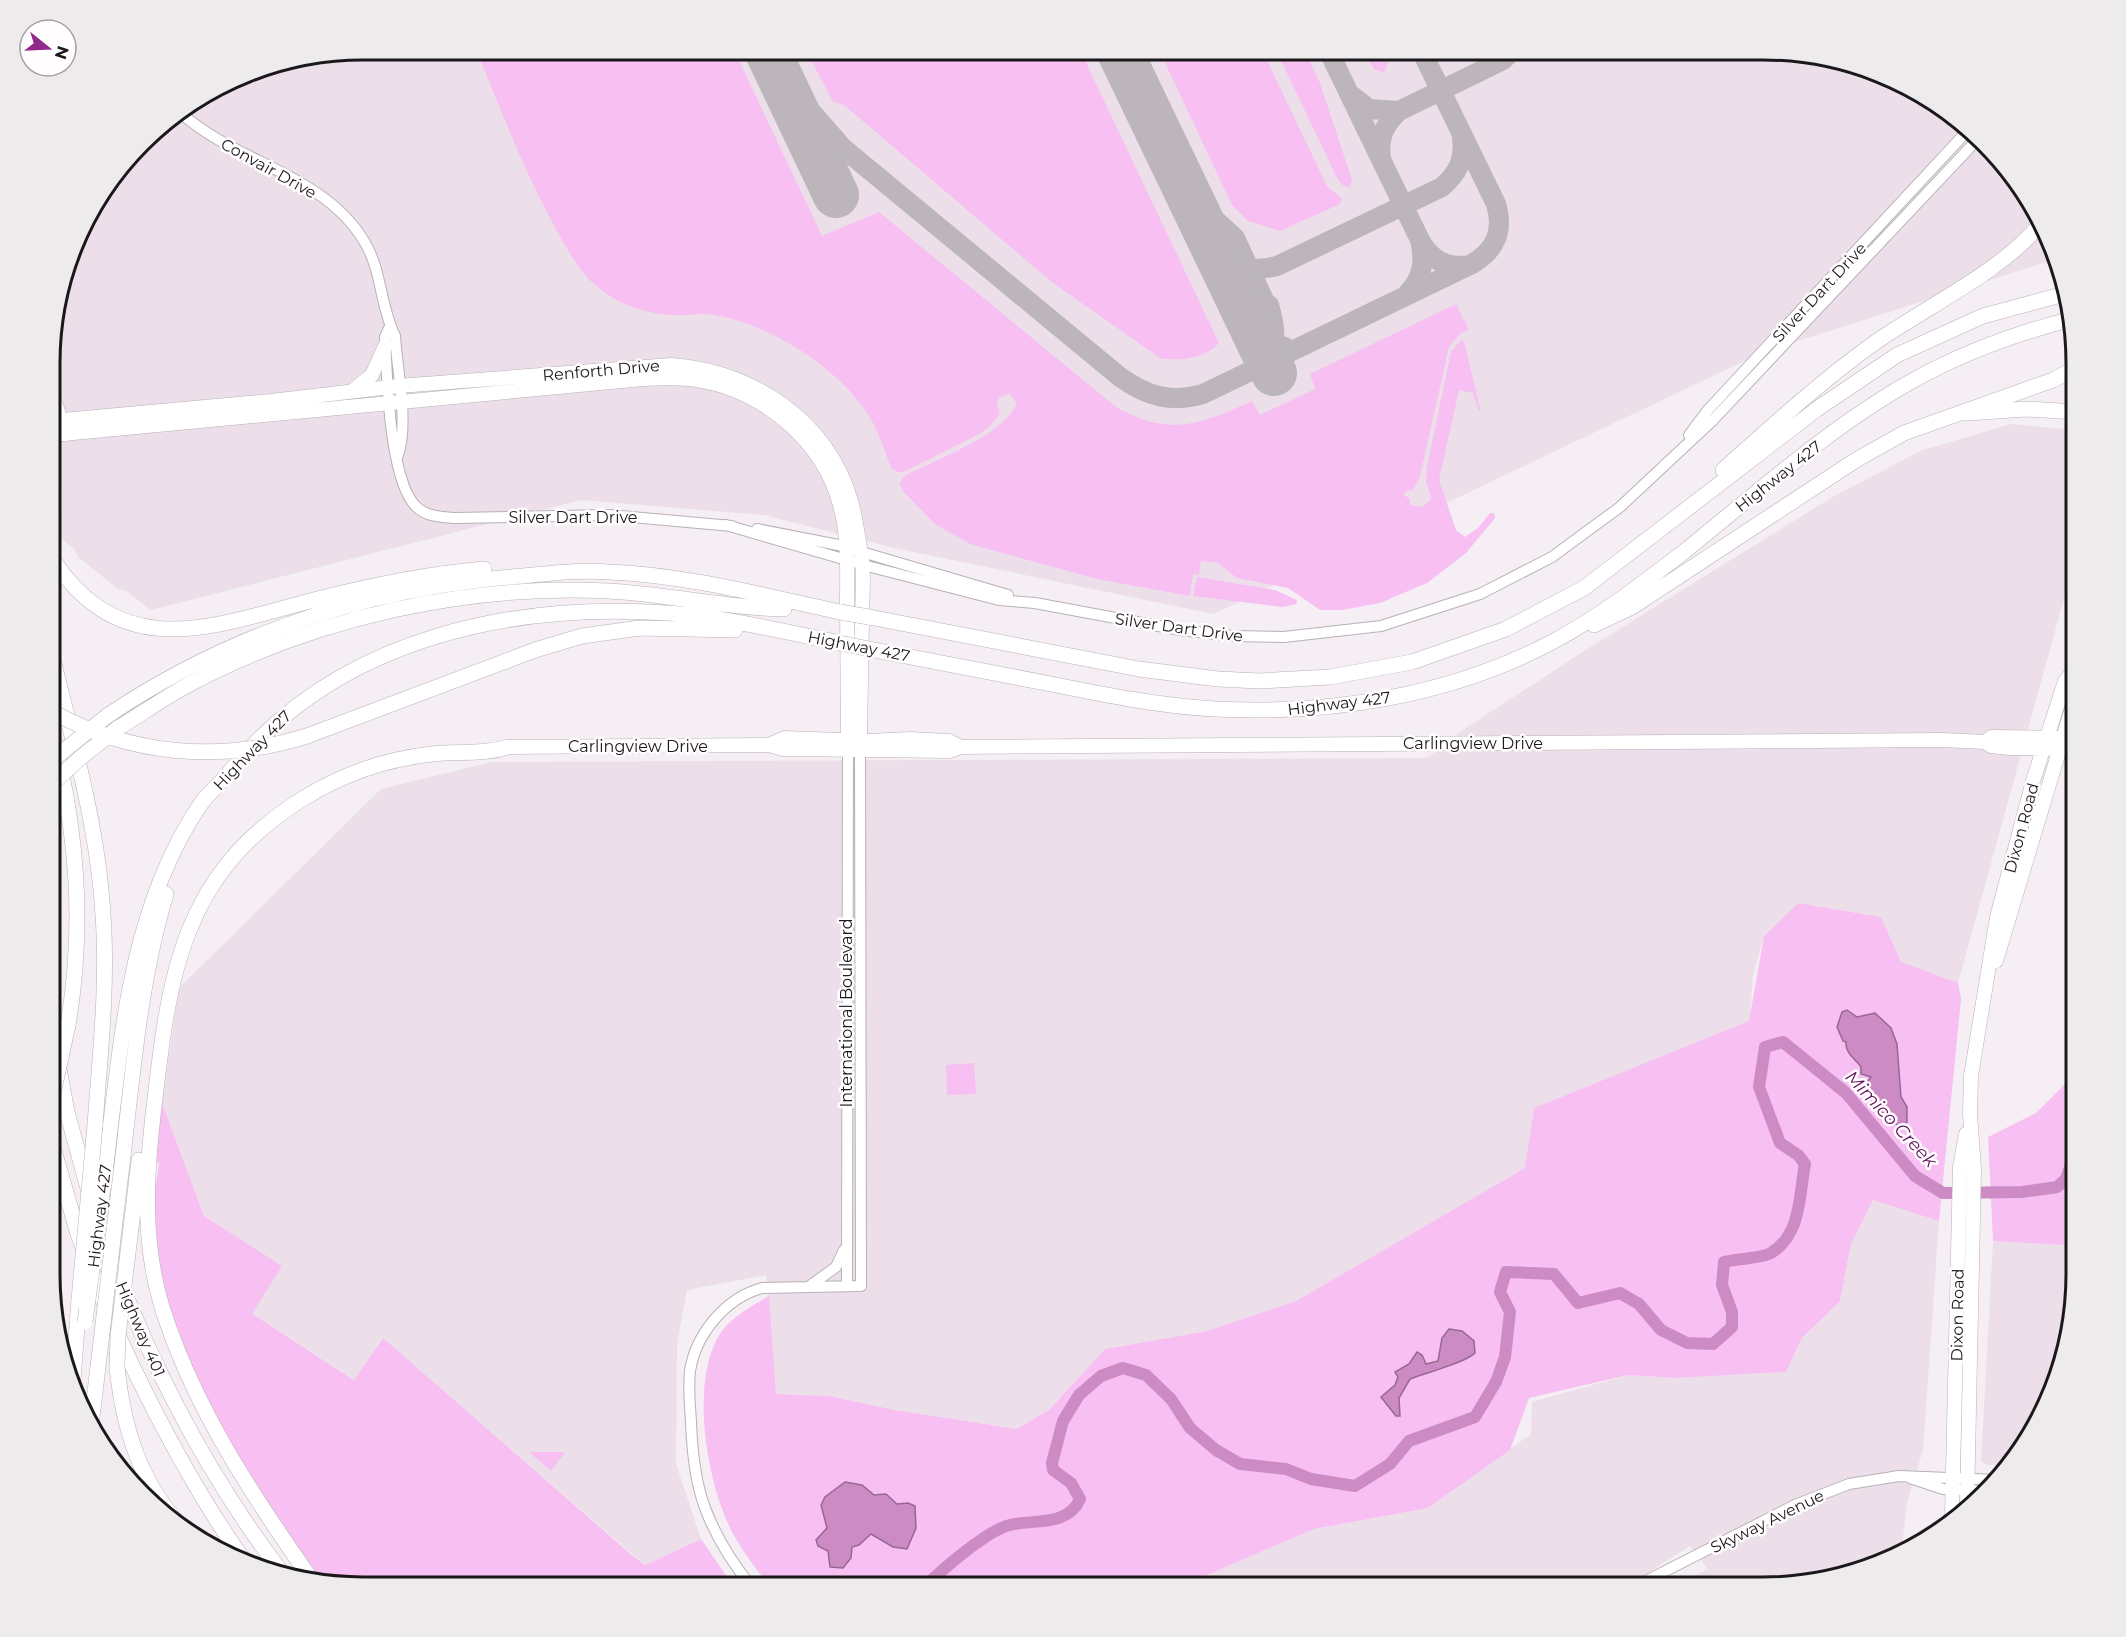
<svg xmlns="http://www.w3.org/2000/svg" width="2126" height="1637" viewBox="0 0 2126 1637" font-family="Montserrat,sans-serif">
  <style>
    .built { fill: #ecdfea }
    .green { fill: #f8bff2 }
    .water { fill: #cc8bc5; stroke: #976892; stroke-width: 1.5 }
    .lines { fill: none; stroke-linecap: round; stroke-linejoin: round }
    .river { stroke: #cc8bc5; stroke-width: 12 }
    .taxiway { stroke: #bcb6bb; stroke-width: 20 }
    .runway { stroke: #bcb6bb; stroke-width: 46 }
    .minor-casing { stroke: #b8b1b7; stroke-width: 12 }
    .major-casing { stroke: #b8b1b7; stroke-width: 15 }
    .highway-casing { stroke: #b8b1b7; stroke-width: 16 }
    .minor { stroke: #fff; stroke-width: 10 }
    .major { stroke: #fff; stroke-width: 14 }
    .highway { stroke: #fff; stroke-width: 15 }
    .highway-bridge-casing { stroke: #b8b1b7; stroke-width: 16; stroke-linecap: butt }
    .highway-bridge { stroke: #fff; stroke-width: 15 }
    .labels { text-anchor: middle; stroke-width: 5; stroke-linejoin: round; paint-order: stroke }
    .street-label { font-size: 16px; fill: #1b181b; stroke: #fffdfe }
    .water-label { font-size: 18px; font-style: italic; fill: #62155e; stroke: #fffdfe }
    .rim { fill: none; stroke: #1b181b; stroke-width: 3 }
  </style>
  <rect width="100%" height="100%" fill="#f5eef4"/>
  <path class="built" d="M 363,50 L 1783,50 L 1882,73 L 1969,127 L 2044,225 L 2056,259 L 1763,352 L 1214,614 L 899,549 L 764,515 L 581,500 L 151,610 L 125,590 L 118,589 L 78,557 L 75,550 L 57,535 L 52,496 L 52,322 L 91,207 L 157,127 L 262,66 Z
    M 2011,424 L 2076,430 L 2076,555 L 1958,983 L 1901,963 L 1881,917 L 1798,903 L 1764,936 L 1753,975 L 1750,1021 L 1534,1108 L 1525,1168 L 1296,1301 L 1207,1331 L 1105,1349 L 1050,1409 L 1017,1429 L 895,1410 L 829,1396 L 776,1394 L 766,1275 L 687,1290 L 677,1343 L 676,1464 L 701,1539 L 645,1565 L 382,1338 L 355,1380 L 254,1315 L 252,1248 L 204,1216 L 162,1103 L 179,988 L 381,789 L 492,762 L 1427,758 L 1463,730 L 1584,651 L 1831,498 L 1920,451 Z
    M 1873,1200 L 1939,1221 L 1923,1450 L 1907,1503 L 1901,1555 L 1824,1581 L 1763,1587 L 1672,1587 L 1708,1569 L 1690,1546 L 1646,1574 L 1600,1587 L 1167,1587 L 1191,1582 L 1314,1529 L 1428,1508 L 1531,1434 L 1532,1402 L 1628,1375 L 1676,1378 L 1786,1372 L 1802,1338 L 1840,1301 L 1851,1244 Z
    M 1993,1241 L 2076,1246 L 2076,1294 L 2052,1394 L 2008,1465 L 1987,1465 L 1981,1461 Z"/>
  <path class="green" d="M 476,50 L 734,50 L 822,236 L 879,212 L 1116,407 C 1168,437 1200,425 1252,401 L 1260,415 L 1315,389 L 1310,374 L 1456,304 L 1469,330 L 1461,333 L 1449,347 L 1420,476 L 1413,490 L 1406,491 L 1404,495 L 1410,499 L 1410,505 L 1422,507 L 1430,501 L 1431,497 L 1426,481 L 1427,467 L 1451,352 L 1461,340 L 1464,341 L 1480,409 L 1479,411 L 1473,393 L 1459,390 L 1439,480 L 1456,530 L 1465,537 L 1478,528 L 1490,513 L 1494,513 L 1495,518 L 1466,553 L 1427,583 L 1380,603 L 1342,610 L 1320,610 L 1288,588 L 1237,578 L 1218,563 L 1201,561 L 1199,575 L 1193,574 L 1190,596 L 1097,579 L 970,544 L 935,524 L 905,493 L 899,483 L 906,475 C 936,460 1004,435 1017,403 L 1009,393 L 999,398 L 997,404 L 1000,414 L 988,428 L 974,437 L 904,472 L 897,472 L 891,468 C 885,452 880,436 872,421 C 843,369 764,319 705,314 C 699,313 692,315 687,315 C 652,316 621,308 594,284 C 580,272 572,256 562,240 C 527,180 503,114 476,50 Z
    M 806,50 L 1080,50 L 1219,343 C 1206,358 1179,362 1160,358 L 1053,283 L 844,105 L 833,102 Z
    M 1159,50 L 1262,50 L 1327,186 L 1342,199 L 1340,204 L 1280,231 L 1248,221 L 1232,205 Z
    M 1276,50 L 1304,50 L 1320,83 L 1352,180 L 1350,188 L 1342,185 L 1336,176 Z
    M 1362,50 L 1385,50 L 1388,63 L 1384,72 L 1375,70 Z
    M 1197,577 L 1275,590 L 1297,600 L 1296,604 L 1283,607 L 1193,596 Z
    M 1798,903 L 1881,917 L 1901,962 L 1958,983 L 1961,999 L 1939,1221 L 1873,1200 L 1851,1244 L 1840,1301 L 1802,1338 L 1786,1372 L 1676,1378 L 1628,1375 L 1529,1398 L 1510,1450 L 1428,1508 L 1314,1529 L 1191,1582 L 1167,1587 L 771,1587 C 758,1572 746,1556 736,1539 C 708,1492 690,1389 717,1339 C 727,1319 750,1307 769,1296 L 776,1394 L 829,1396 L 895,1410 L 1017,1429 L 1050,1409 L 1105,1349 L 1207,1331 L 1296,1301 L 1525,1168 L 1534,1108 L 1749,1021 L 1764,936 Z
    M 974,1063 L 976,1094 L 947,1095 L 946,1065 Z
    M 2076,1073 L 2076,1246 L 1993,1241 L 1988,1137 L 2036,1113 Z
    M 162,1103 L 204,1216 L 282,1266 L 253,1312 L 254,1315 L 354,1380 L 383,1338 L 633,1556 L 645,1565 L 701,1539 L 734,1587 L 343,1587 L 319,1581 C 254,1486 185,1390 161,1276 C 157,1254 151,1230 153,1208 C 154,1193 157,1178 159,1163 L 154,1161 Z
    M 529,1452 L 565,1452 L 551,1471 Z"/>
  <path class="water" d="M 1847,1010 L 1857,1017 L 1875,1013 L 1891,1028 L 1897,1044 L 1901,1097 L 1907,1107 L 1907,1122 L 1903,1127 L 1899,1127 L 1872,1103 L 1868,1081 L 1871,1077 L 1861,1074 L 1861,1067 C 1856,1059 1845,1054 1846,1042 L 1843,1041 L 1837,1027 L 1842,1012 Z
    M 1449,1329 L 1462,1331 L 1474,1341 L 1475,1353 C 1465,1363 1425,1373 1410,1379 L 1399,1398 L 1400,1416 L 1396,1416 L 1381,1397 L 1395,1385 L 1398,1377 L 1395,1372 L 1409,1364 L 1417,1352 L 1422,1355 L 1426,1364 L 1438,1361 L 1442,1338 Z
    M 845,1482 L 862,1485 L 874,1495 L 886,1494 L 897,1504 L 908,1503 L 915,1506 L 916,1528 L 907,1549 L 893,1547 L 871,1534 L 859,1545 L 852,1547 L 851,1558 L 843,1568 L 830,1567 L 828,1551 L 818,1546 L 816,1540 L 827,1528 L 821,1505 L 825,1497 Z"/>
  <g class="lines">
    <path class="river" d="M 925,1587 C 941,1570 988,1530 1010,1525 C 1033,1519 1068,1527 1080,1499 L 1071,1483 L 1053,1470 L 1052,1463 L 1063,1421 L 1079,1395 L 1101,1376 L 1123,1368 L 1146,1375 L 1171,1399 L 1190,1428 L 1216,1450 L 1240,1464 L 1286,1469 L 1311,1479 L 1355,1486 L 1390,1464 L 1409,1441 L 1475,1417 L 1496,1382 L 1505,1357 L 1510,1312 L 1500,1292 L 1506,1272 L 1554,1274 L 1578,1303 L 1620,1293 L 1639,1304 L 1661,1330 L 1687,1343 L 1713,1344 L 1732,1327 L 1732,1312 L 1722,1285 L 1724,1262 C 1736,1259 1763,1258 1771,1253 C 1802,1234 1799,1194 1805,1164 L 1798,1155 L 1780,1143 L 1759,1087 L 1765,1047 L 1783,1042 L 1846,1093 L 1915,1176 L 1943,1193 L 2022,1192 L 2057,1187 L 2066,1179 L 2076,1150"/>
    <path class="taxiway" d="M 771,50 L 796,94 L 843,148 L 1120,377 C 1148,397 1171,403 1203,394 L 1472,264 C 1496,250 1504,230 1496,204 L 1421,50
      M 1328,50 L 1420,240 C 1425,261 1423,278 1407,294
      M 1350,94 L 1369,109 L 1399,111 L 1503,60 L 1513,50
      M 1381,158 C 1378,138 1384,125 1399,111
      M 1189,196 L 1235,238 L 1272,317
      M 1210,240 C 1229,264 1246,274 1277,266 L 1442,187 C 1457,174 1465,160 1462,139
      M 1420,240 C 1431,260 1447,269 1469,265
      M 1253,331 L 1269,342 L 1285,347
      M 1259,365 C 1279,347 1276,329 1269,305"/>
    <path class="runway" d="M 767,50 L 836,195
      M 1119,50 L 1274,373"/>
    <g class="minor-casing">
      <path id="minor" d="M 181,113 C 236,163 324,174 364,241 C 382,270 380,306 395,336 C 397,370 409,423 398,455
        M 390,326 L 385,337 C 387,375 389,487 419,509 C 429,517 443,517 455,518 L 609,515 L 732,526
        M 1689,435 L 1707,411 L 1970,128
        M 726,525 L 871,567 L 999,600 L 1035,603 L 1180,630 L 1233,636 L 1284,637 L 1381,626 L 1480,594 L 1552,557 L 1620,507 L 1713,420 L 1978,139
        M 757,529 L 838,545 L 1008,595
        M 811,1285 L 836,1267 L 844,1250
        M 847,1286 L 848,744
        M 1910,1478 L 1943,1489 L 1985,1491
        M 752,1587 C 732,1563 716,1537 705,1508 C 695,1481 692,1450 691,1422 C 690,1405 688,1387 690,1371 C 696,1333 726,1298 762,1288 L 861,1286 L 860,742
        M 1634,1587 L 1795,1505 L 1849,1484 L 1899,1476 L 1999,1480"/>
    </g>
    <g class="major-casing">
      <path id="major" d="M 352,391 L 372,375 L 385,346
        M 52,421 L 271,401 L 399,386 L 671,365 C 752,371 827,419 851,501 C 856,518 858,537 861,554 C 865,575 862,597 862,618 C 861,659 861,700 860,741
        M 52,435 L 643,379 C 661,378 679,377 697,380 C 762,390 823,440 840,505 C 849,537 847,571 847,604 C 847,650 848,695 848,740
        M 1985,742 L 1992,737 L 2076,738
        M 769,745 L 784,738 L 868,741 L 910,739 L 949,741 L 961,747
        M 508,747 L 769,745 L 783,749 L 950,751 L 961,747 L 1941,740 L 1985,742 L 1991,746 L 2009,748 L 2076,749
        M 1996,961 L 2076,695
        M 1967,1504 L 1974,1169 L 1970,1114 L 1971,1076 L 1997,917 L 2033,781 L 2065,681 L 2076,668
        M 1952,1516 L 1960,1167 L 1966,1134"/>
    </g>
    <g class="highway-casing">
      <path id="highway" d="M 52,395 L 65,434
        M 1968,413 L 2026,409 L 2076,412
        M 1723,470 C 1771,427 1820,382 1873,344 C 1925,307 2002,272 2042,222
        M 52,558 C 121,664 211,627 310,601 C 368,586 425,574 484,569
        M 869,617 L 1139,669 L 1218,679 L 1259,681 L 1330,677 L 1412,662 L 1506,629 L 1584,588 L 1817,409 L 1897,355 L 1983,316 L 2068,293
        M 1594,625 L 1632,607 L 1856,460 L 1904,433 L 2053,380 L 2076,368
        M 869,649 C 930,661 991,672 1051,684 C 1105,695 1160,706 1215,709 C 1330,715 1451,696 1554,641 C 1601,616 1643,583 1685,551 C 1758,492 1830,427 1912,381 C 1962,353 2017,333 2072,319
        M 52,656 C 73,741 98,827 103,915 C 108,985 100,1055 95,1125
        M 107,716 C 232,632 373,587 523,576 C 551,573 580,570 609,572 C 686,575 765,596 840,612
        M 51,728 C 77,828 85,923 68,1025
        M 118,728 C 141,714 164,698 188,685 C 313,618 467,584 608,591 C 667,594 725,608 784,609
        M 307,736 L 535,650 L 582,636 L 640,628 L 735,630
        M 51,1025 L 67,1112 L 89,1192
        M 51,1140 L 78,1234 L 106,1308
        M 106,1164 C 118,1067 125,968 162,877 C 172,853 185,827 200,805 C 208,793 220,784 229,773 C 339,634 522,599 691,615 C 741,621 791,633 840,643
        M 117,1205 C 131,1101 136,994 166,894
        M 97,1218 C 140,1345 200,1465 282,1573
        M 132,1219 L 139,1160
        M 117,1333 C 154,1414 195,1492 247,1565
        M 117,1367 C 123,1425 138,1478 178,1523
        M 73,1380 L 79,1300
        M 91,1425 L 98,1367
        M 311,1579 C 252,1495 193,1406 162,1307 C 142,1242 146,1174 154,1107 C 169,976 181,874 304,798 C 343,774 387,759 432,754 C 458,751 483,755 508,747"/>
    </g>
    <use href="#minor" class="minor"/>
    <use href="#major" class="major"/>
    <use href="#highway" class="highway"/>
    <g class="highway-bridge-casing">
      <path id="highway-bridge" d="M 840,612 L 869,617
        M 840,643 L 869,649
        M 51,711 C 131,756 220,763 307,736
        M 51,761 L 107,716
        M 51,785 L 80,758 L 118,728
        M 51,1103 L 68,1025
        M 79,1300 L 95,1125
        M 85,1322 L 106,1164
        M 98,1367 L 117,1205
        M 117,1367 L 118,1336 L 132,1219"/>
    </g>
    <use href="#highway-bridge" class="highway-bridge"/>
  </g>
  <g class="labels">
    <g class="street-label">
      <text transform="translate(269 168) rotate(29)" y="6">Convair Drive</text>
      <text transform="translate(1819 292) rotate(-47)" y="6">Silver Dart Drive</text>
      <text transform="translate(601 370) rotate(-5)" y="6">Renforth Drive</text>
      <text transform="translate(1778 476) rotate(-38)" y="6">Highway 427</text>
      <text x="573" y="523">Silver Dart Drive</text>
      <text transform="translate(1179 627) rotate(8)" y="6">Silver Dart Drive</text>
      <text transform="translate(859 646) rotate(11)" y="6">Highway 427</text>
      <text transform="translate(1339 703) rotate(-7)" y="6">Highway 427</text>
      <text x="1473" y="749">Carlingview Drive</text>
      <text x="638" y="752">Carlingview Drive</text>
      <text transform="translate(252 750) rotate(-46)" y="6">Highway 427</text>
      <text transform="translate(2021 828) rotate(-75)" y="6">Dixon Road</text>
      <text transform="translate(846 1013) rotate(-90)" y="6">International Boulevard</text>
      <text transform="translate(99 1216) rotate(-83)" y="6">Highway 427</text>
      <text transform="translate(1957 1315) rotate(-89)" y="6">Dixon Road</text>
      <text transform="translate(141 1329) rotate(67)" y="6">Highway 401</text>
      <text transform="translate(1767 1521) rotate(-26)" y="6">Skyway Avenue</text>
    </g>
    <g class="water-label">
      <text transform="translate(1891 1119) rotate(47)" y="6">Mimico Creek</text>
    </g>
  </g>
  <path d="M0 0H2126V1637H0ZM363 60H1763A303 303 0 0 1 2066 363V1274A303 303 0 0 1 1763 1577H363A303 303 0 0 1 60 1274V363A303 303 0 0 1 363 60Z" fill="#edebec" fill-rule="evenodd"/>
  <path class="rim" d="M363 60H1763A303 303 0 0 1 2066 363V1274A303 303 0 0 1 1763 1577H363A303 303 0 0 1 60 1274V363A303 303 0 0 1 363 60Z"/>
  <g transform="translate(48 48) rotate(108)"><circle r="28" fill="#fffdfe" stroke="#a4a1a3" stroke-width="1.5"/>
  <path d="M0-4.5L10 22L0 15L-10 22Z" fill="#91288c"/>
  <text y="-9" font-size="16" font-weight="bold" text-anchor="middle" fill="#1b181b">N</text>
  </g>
</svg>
